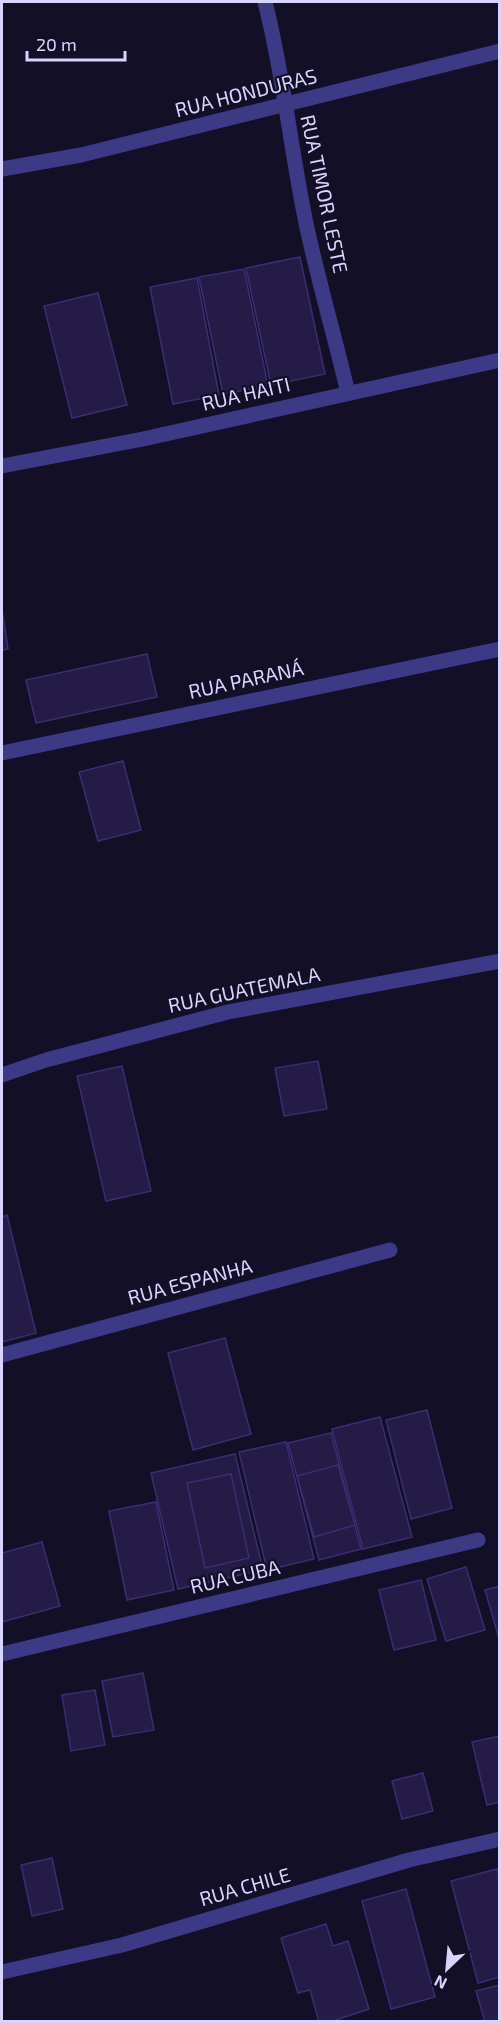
<svg xmlns="http://www.w3.org/2000/svg" width="501" height="2023" viewBox="0 0 501 2023" font-family="'Exo 2',sans-serif">
  <style>
    .building { fill: #241b47; stroke: #3b2d73; stroke-width: 1.5 }
    .lines { fill: none; stroke-linecap: round; stroke-linejoin: round }
    .street { stroke: #3d3a85; stroke-width: 15 }
    .labels { text-anchor: middle; stroke-width: 4.5; stroke-linejoin: round; paint-order: stroke }
    .street-label { font-size: 20px; fill: #d9d4ff; stroke: #130f26 }
  </style>
  <rect width="100%" height="100%" fill="#130f26"/>
  <path class="building" d="M 300,257 L 325,374 L 271,385 L 246,268 Z
    M 244,269 L 268,386 L 223,394 L 199,277 Z
    M 197,278 L 219,395 L 173,404 L 150,287 Z
    M 98,293 L 127,405 L 72,418 L 44,306 Z
    M 2,609 L 8,649 L 2,650 Z
    M 147,654 L 157,697 L 36,723 L 26,680 Z
    M 123,761 L 141,830 L 98,841 L 79,772 Z
    M 318,1061 L 327,1109 L 284,1116 L 275,1068 Z
    M 122,1066 L 151,1191 L 106,1201 L 77,1076 Z
    M 7,1215 L 36,1333 L 2,1342 L 2,1217 Z
    M 225,1338 L 251,1434 L 193,1450 L 168,1353 Z
    M 427,1410 L 452,1508 L 411,1519 L 386,1420 Z
    M 380,1417 L 412,1537 L 363,1549 L 332,1429 Z
    M 331,1433 L 361,1549 L 319,1560 L 288,1443 Z
    M 286,1442 L 314,1559 L 267,1570 L 239,1452 Z
    M 235,1454 L 263,1570 L 178,1589 L 151,1473 Z
    M 338,1465 L 355,1525 L 314,1537 L 297,1476 Z
    M 231,1474 L 249,1558 L 205,1568 L 187,1483 Z
    M 156,1502 L 174,1590 L 127,1600 L 109,1511 Z
    M 42,1542 L 60,1606 L 2,1622 L 2,1553 Z
    M 466,1567 L 485,1630 L 446,1641 L 427,1579 Z
    M 421,1580 L 436,1640 L 394,1650 L 379,1590 Z
    M 500,1586 L 500,1642 L 485,1590 Z
    M 143,1673 L 154,1730 L 113,1737 L 102,1681 Z
    M 95,1690 L 105,1745 L 71,1751 L 62,1695 Z
    M 500,1736 L 500,1802 L 487,1805 L 472,1742 Z
    M 423,1773 L 433,1811 L 402,1819 L 392,1781 Z
    M 52,1858 L 63,1909 L 32,1916 L 21,1865 Z
    M 497,1869 L 500,1879 L 500,1977 L 478,1983 L 451,1881 Z
    M 406,1889 L 435,1997 L 391,2009 L 362,1901 Z
    M 326,1924 L 333,1946 L 348,1941 L 369,2009 L 330,2022 L 319,2022 L 310,1990 L 298,1993 L 281,1938 Z
    M 500,1985 L 500,2022 L 485,2022 L 476,1991 Z"/>
  <g class="lines">
    <path class="street" d="M 265,2 C 284,76 291,153 307,228 C 319,283 335,338 348,393
      M 2,169 L 81,155 L 500,51
      M 2,466 L 143,439 L 500,360
      M 2,753 L 500,649
      M 2,1075 L 46,1060 L 228,1012 L 500,961
      M 2,1355 L 390,1250
      M 2,1654 L 478,1540
      M 2,1972 L 122,1945 L 409,1860 L 500,1839"/>
  </g>
  <g class="labels">
    <g class="street-label">
      <text transform="translate(246 93) rotate(-14)" y="7">RUA HONDURAS</text>
      <text transform="translate(324 194) rotate(78)" y="7">RUA TIMOR LESTE</text>
      <text transform="translate(246 394) rotate(-13)" y="7">RUA HAITI</text>
      <text transform="translate(246 680) rotate(-12)" y="7">RUA PARANÁ</text>
      <text transform="translate(244 990) rotate(-12)" y="7">RUA GUATEMALA</text>
      <text transform="translate(190 1282) rotate(-15)" y="7">RUA ESPANHA</text>
      <text transform="translate(235 1577) rotate(-13)" y="7">RUA CUBA</text>
      <text transform="translate(245 1887) rotate(-16)" y="7">RUA CHILE</text>
    </g>
  </g>
  <rect width="501" height="2023" fill="none" stroke="#d9d4ff" stroke-width="6"/>
  <g transform="translate(447 1969) rotate(206)" stroke="#130f26" stroke-width="4.5" paint-order="stroke">
  <path d="M0-4.5L10 22L0 15L-10 22Z" fill="#d9d4ff"/>
  <text y="-9" font-size="16" font-weight="bold" text-anchor="middle" fill="#d9d4ff">N</text>
  </g>
  <path d="M27 51v9h98v-9" fill="none" stroke="#d9d4ff" stroke-width="3"/>
  <text x="36" y="51" font-size="18" fill="#d9d4ff" stroke="#130f26" stroke-width="4.5" paint-order="stroke">20 m</text>
</svg>
